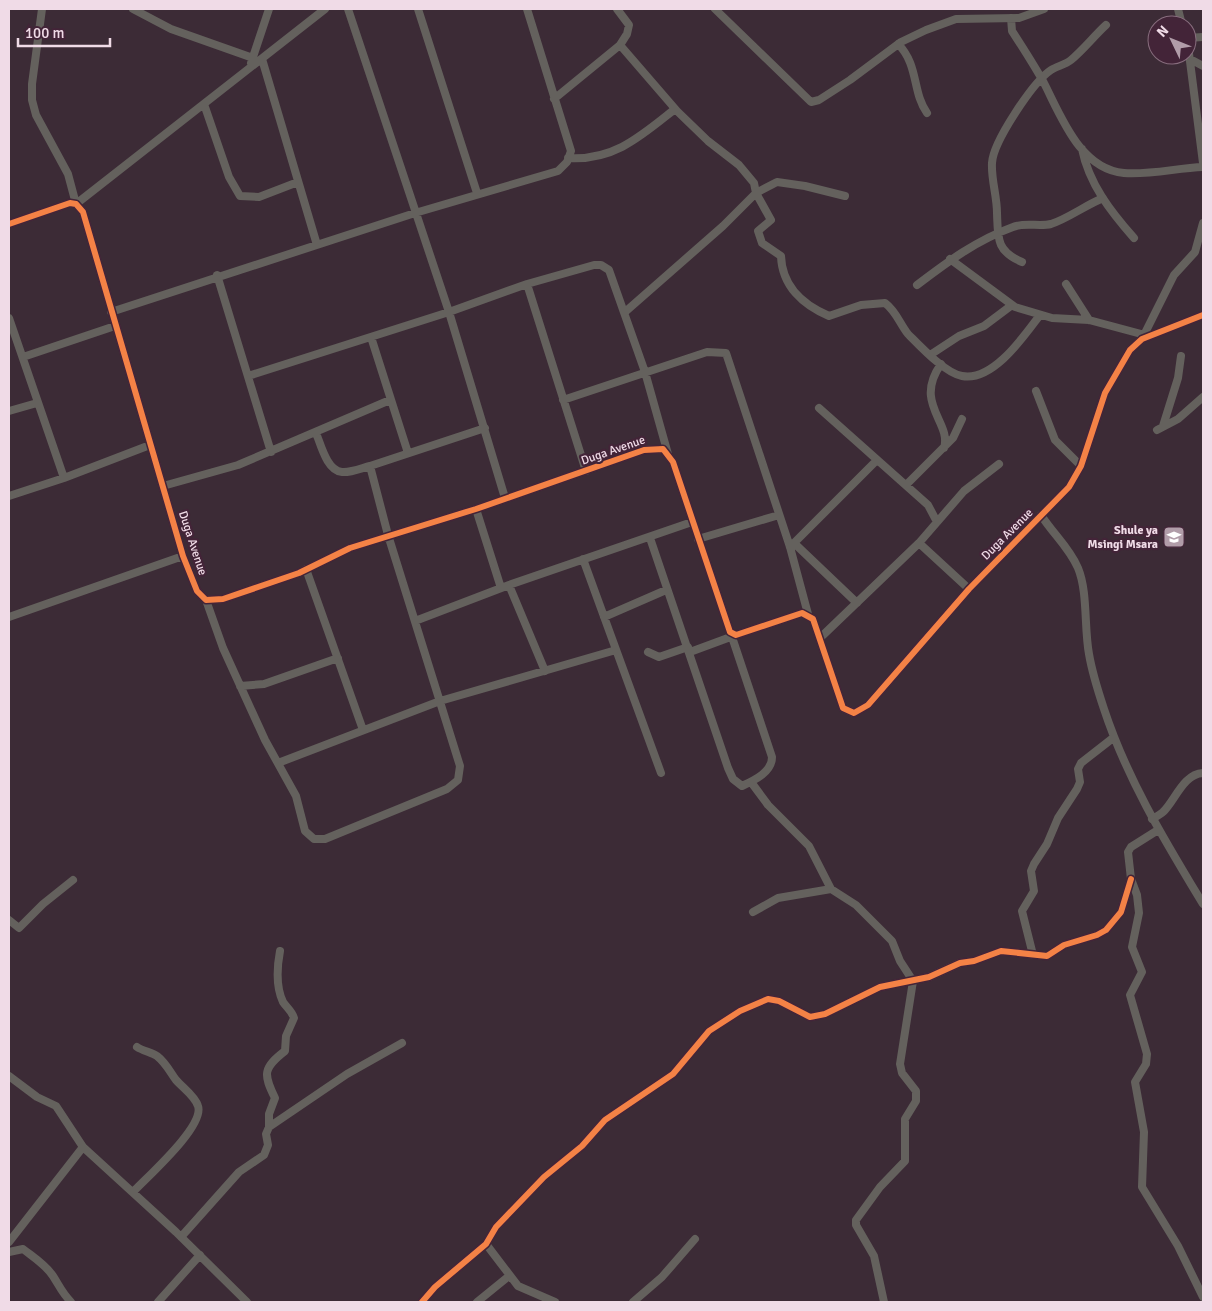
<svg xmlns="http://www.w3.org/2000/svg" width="1212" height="1311" viewBox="0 0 1212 1311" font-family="Signika,sans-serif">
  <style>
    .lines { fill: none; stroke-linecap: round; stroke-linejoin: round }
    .minor { stroke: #64615d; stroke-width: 8 }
    .cycleway-casing { stroke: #432438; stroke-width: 9 }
    .cycleway { stroke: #f48246; stroke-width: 6 }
    .labels { text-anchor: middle; stroke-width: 4.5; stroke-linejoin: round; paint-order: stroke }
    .street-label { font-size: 12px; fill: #f0dbe7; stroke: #432438 }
    .poi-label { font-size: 12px; font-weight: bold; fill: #f0dbe7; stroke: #432438; text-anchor: end }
  </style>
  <rect width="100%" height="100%" fill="#3c2b36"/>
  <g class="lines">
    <path class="minor" d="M 42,9 L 32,84 L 32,100 L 36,115 L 68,174 L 76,204
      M 133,9 L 171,29 L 253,58
      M 348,9 L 449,312 L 505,498
      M 418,9 L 477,193
      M 715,9 L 811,102 L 819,100 L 850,80 L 901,42 L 926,30 L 956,19 L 1019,18 L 1044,9
      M 1178,9 L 1182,25
      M 1011,18 L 1012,31 C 1023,48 1034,65 1044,83 C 1061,116 1080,169 1124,173 C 1150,175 1177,168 1203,167
      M 1187,38 L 1203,163
      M 1187,38 L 1203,37
      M 898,44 C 919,65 912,92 927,113
      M 620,45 L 677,111 L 708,141 L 739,165 L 754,183 L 756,193 L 723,226 L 625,312
      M 262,59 L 317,245
      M 1190,59 L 1203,66
      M 251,63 L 269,9
      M 554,99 L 620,45 L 627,34 L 629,25 L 617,9
      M 204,104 L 229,177 L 240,196 L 259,197 L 298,182
      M 1082,149 C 1089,184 1111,212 1134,238
      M 568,158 C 614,161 641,136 675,109
      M 845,196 L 805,186 L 777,182 L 756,193 L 771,220 L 758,231 L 762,243 L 781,256 C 782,286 803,305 829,316 L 861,305 L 885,303 C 896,311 900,324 908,334 C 920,346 945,373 962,376 C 993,382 1024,336 1040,315
      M 76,204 L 325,9
      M 9,224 L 70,203 L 76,204 L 83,212 L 183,556 L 197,591 L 206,600 L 223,599 L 299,573 L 350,548 L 476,509 L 644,450 L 663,449 L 673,462 L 730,632 L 736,635 L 802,613 L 813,619 L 843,708 L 854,713 L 868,705 L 969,589 L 1069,487 L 1081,466 L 1105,393 L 1130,350 L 1142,339 L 1203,315
      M 950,259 L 1015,307 L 1052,318 L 1089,320 L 1145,335
      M 1022,262 C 996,251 998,238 997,213 C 997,196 991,179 992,163 C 993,142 1033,82 1051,70 C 1057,66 1065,65 1071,60 C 1084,49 1094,36 1106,25
      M 217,275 L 271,452
      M 527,284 L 586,471
      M 1066,284 L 1089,320
      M 917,285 C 947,262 977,240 1013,227 C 1025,222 1039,227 1051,224 C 1067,219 1086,205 1103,198
      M 111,312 L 415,213 L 558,171 L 567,162 L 571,151 L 527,9
      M 9,318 L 64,478
      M 371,337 L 408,453
      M 1143,337 L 1174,275 L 1195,252 L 1203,223
      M 930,355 L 959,336 L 984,326 L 1012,305
      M 23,357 L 115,326
      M 941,364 C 913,404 952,422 944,448
      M 248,376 L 449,312 L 527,284 L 594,265 L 601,265 L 609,270 L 645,372 L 668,454
      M 1036,391 L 1055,440 L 1081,466
      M 563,400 L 707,352 L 726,353 L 790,547 L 808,614
      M 819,408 L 928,505 L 937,522
      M 9,411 L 37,403
      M 1163,426 L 1178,378 L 1181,356
      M 1157,430 L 1178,419 L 1203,397
      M 370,466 L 485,428
      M 906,485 L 953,438 L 962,419
      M 163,486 L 238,465 L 390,400
      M 9,496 L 64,478 L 150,445
      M 476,509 L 501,588
      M 1041,515 C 1053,534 1069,547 1078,568 C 1088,592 1084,628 1089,654 C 1092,672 1098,691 1104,709 C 1127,779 1165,841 1203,904
      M 650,538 L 728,768 L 733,779 L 742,786 C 755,780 772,772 772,757 L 732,637
      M 698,539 L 779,515
      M 794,543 L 857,603
      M 919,543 L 969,589
      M 790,547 L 877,460
      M 583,559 L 661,773
      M 306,569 L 363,730
      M 509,585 L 545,671
      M 206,600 L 223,648 L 265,740 L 296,796 L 305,831 L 314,839 L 325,839 L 447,789 L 458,780 L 460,766 L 388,535 L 370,466 C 362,468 350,473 342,472 C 327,471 321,445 316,433
      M 9,617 L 183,556
      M 604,617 L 666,590
      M 415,621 L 509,585 L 692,522
      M 820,638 L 919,543 L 964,491 L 999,464
      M 648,652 L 659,657 L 688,647
      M 690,652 L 736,635
      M 240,686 L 264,684 L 338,658
      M 278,763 L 440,701 L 616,650
      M 751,782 L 768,805 L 809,846 L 831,889 L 856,905 L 892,941 L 900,961 L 913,981 L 900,1064 L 902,1073 L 916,1091 L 916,1101 L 905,1119 L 905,1161 L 880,1187 L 856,1220 L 856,1225 L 874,1256 L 884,1302
      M 1152,819 C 1155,817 1160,815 1163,812 C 1175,801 1183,774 1203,773
      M 1158,830 L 1131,847 L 1128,852 L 1131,879 L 1137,895 L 1139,913 L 1132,947 L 1142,972 L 1130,995 L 1147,1054 L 1146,1064 L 1135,1082 L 1144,1132 L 1142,1187 L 1178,1246 L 1203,1297
      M 753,912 L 778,898 L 831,889
      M 9,920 L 19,928 L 43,904 L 73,880
      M 1033,955 L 1022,911 L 1034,891 L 1031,871 L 1034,864 L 1047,844 L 1058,818 L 1077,789 L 1080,782 L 1078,769 L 1081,763 L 1113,738
      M 9,1076 L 37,1097 L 56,1106 L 83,1147 L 176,1232 L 247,1302
      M 269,1127 L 269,1114 L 275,1098 C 263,1074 263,1068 285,1051 L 286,1036 L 294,1018 C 292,1011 287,1008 283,1002 C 276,987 277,967 280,951
      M 133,1192 C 147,1177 205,1126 198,1106 C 195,1096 183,1088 176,1080 C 170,1072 166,1063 157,1056 C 151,1052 143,1051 137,1047
      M 181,1237 L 239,1172 L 264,1155 L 268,1145 L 266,1134 L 269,1127 L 347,1074 L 402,1043
      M 9,1242 L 83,1147
      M 486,1244 L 518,1286 L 555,1302
      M 9,1252 L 23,1249 C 33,1257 46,1265 53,1276 C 60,1287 62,1293 71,1302
      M 158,1302 L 200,1255
      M 422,1302 L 435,1287 L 486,1244 L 496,1227 L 544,1177 L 582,1146 L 605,1120 L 673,1074 L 709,1031 L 740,1011 L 768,999 L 779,1001 L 810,1017 L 825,1014 L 880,987 L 929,977 L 960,963 L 974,961 L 1001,951 L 1047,956 L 1064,945 L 1097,935 L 1106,930 L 1121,912 L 1131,879
      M 477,1302 L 509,1276
      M 633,1302 L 662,1277 L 695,1239"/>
    <g class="cycleway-casing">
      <path id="cycleway" d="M 9,224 L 70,203 L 76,204 L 83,212 L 183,556 L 197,591 L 206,600 L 223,599 L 299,573 L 350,548 L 476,509 L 644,450 L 663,449 L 673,462 L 730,632 L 736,635 L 802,613 L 813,619 L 843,708 L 854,713 L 868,705 L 969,589 L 1069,487 L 1081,466 L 1105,393 L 1130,350 L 1142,339 L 1203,315
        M 422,1302 L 435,1287 L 486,1244 L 496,1227 L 544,1177 L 582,1146 L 605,1120 L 673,1074 L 709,1031 L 740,1011 L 768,999 L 779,1001 L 810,1017 L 825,1014 L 880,987 L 929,977 L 960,963 L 974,961 L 1001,951 L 1047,956 L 1064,945 L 1097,935 L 1106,930 L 1121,912 L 1131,879"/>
    </g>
    <use href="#cycleway" class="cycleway"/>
  </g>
  <defs>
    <g id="school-square" transform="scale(1.125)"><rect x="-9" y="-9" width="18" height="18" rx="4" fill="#b19da9" stroke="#432438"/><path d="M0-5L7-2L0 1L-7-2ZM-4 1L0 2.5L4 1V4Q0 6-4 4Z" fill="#fff"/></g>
  </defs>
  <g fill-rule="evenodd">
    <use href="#school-square" x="1174" y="537"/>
  </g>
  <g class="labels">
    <g class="street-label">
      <text transform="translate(613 450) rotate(-19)" y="4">Duga Avenue</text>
      <text transform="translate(1007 534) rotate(-45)" y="4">Duga Avenue</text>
      <text transform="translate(193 543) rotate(72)" y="4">Duga Avenue</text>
    </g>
    <g class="poi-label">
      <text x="1158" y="534">Shule ya<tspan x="1158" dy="14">Msingi Msara</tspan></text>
    </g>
  </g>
  <rect width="1212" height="1311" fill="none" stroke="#f0dbe7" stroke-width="20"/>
  <g transform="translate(1172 40) rotate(313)"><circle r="24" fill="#432438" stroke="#886d7e"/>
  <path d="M0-4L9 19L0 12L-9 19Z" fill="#b19da9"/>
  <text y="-8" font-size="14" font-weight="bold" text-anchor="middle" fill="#f0dbe7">N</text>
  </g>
  <path d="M18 38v8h92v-8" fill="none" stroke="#f0dbe7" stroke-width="2.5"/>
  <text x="25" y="38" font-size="15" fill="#f0dbe7" stroke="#432438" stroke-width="4" paint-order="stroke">100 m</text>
</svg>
